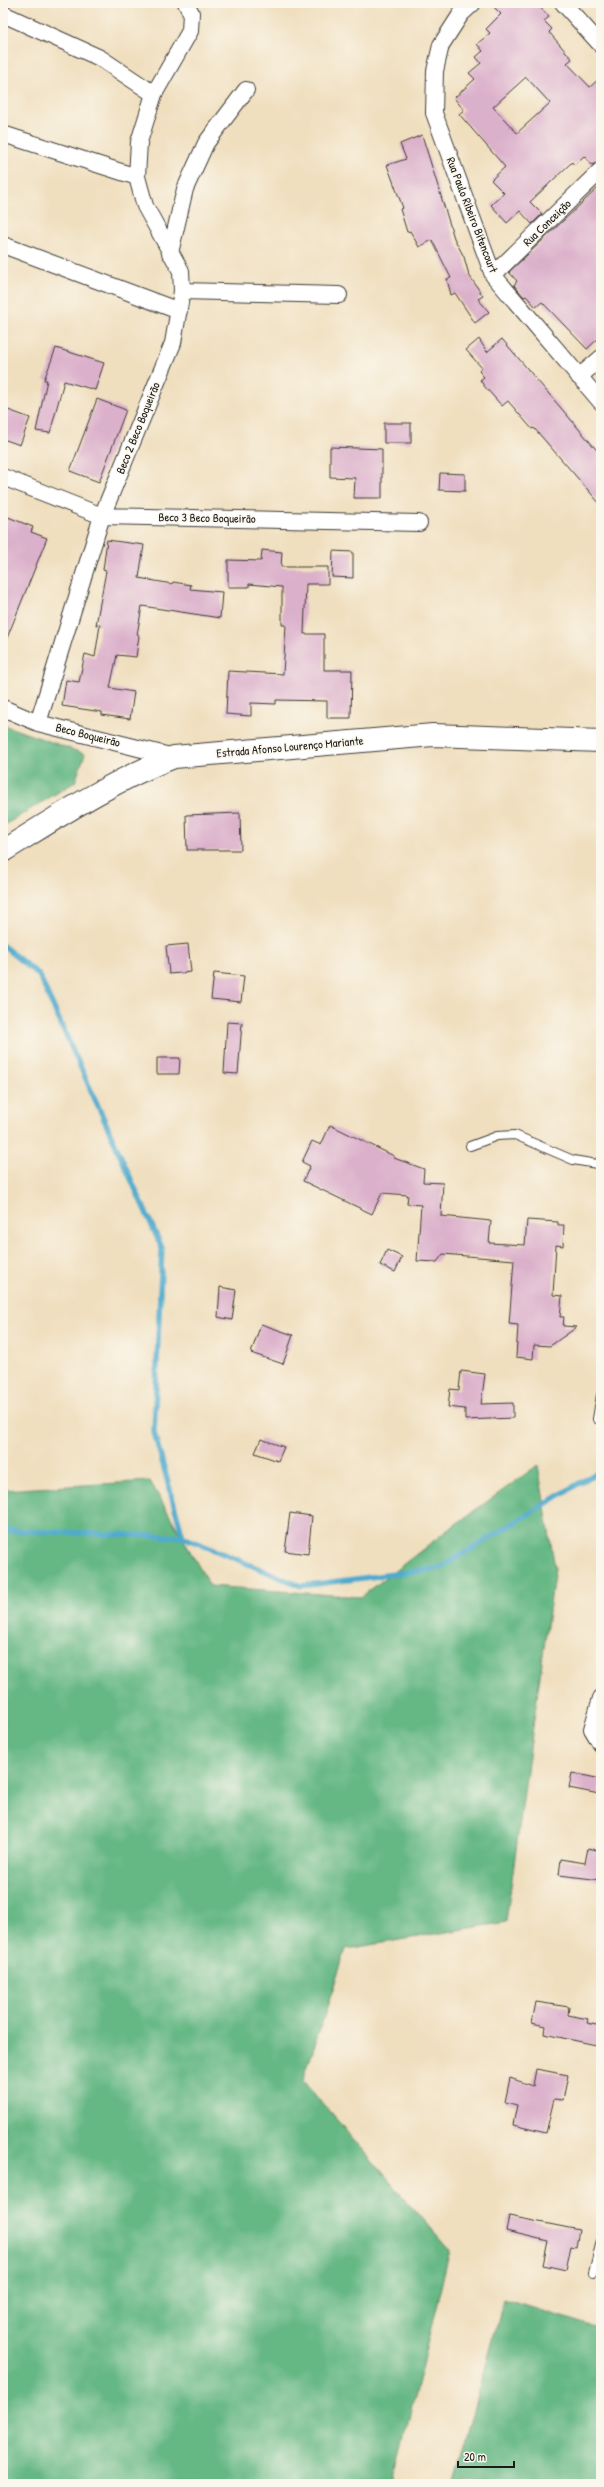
<svg xmlns="http://www.w3.org/2000/svg" width="604" height="2487" viewBox="0 0 604 2487" font-family="'Patrick Hand',sans-serif">
  <style>
    .forest { fill: #65b784; stroke: #406a50 }
    .lines { fill: none; stroke-linecap: round; stroke-linejoin: round }
    .stream { stroke: #4faacd; stroke-width: 5.5 }
    .building { fill: #dbb0cb; fill-rule: evenodd }
    .service-casing { stroke: #3c3934; stroke-width: 10 }
    .minor-casing { stroke: #3c3934; stroke-width: 18 }
    .secondary-casing { stroke: #3c3934; stroke-width: 24 }
    .service { stroke: #fff; stroke-width: 8 }
    .minor { stroke: #fff; stroke-width: 16 }
    .secondary { stroke: #fff; stroke-width: 22 }
    .labels { text-anchor: middle; stroke-width: 3; stroke-linejoin: round; paint-order: stroke }
    .street-label { font-size: 12px; fill: #1c1c1c; stroke: #fbf7ec }
  </style>
  <rect width="100%" height="100%" fill="#fbf7ec"/>
  <filter id="ink" filterUnits="userSpaceOnUse"><feTurbulence type="fractalNoise" baseFrequency=".025" numOctaves="2"/><feDisplacementMap in="SourceGraphic" scale="8" xChannelSelector="R" yChannelSelector="G"/><feConvolveMatrix kernelMatrix="1 2 1 2 8 2 1 2 1" color-interpolation-filters="sRGB"/></filter>
  <filter id="wash" filterUnits="userSpaceOnUse"><feTurbulence type="fractalNoise" baseFrequency=".012" numOctaves="4" result="noise"/><feDisplacementMap in="SourceGraphic" scale="16" xChannelSelector="R" yChannelSelector="G"/><feGaussianBlur stdDeviation="0.9" result="paint"/><feColorMatrix in="noise" values="0 0 0 0 0 0 0 0 0 0 0 0 0 0 0 0 0 1.4 0 .05"/><feComposite in="paint" operator="in"/></filter>
  <g filter="url(#wash)">
    <rect width="100%" height="100%" fill="#f0dfbf"/>
    <path class="forest" d="M 3,725 L 85,754 L 75,782 L 3,826 Z
      M 538,1465 L 555,1568 L 506,1922 L 346,1949 L 303,2081 L 450,2250 L 393,2484 L 3,2484 L 3,1490 L 150,1481 L 210,1586 L 361,1597 L 449,1529 Z
      M 504,2299 L 601,2329 L 601,2484 L 454,2484 Z"/>
    <g class="lines">
      <path class="stream" d="M 3,946 L 39,975 L 162,1248 L 154,1432 L 183,1537
        M 3,1530 L 183,1537 L 301,1586 L 440,1568 L 601,1470"/>
    </g>
    <g id="blocks">
      <path class="building" d="M 490,3 L 536,3 L 549,17 L 544,21 L 552,29 L 549,32 L 572,59 L 567,63 L 590,87 L 601,77 L 601,161 L 592,165 L 584,156 L 574,165 L 572,162 L 530,202 L 542,214 L 532,224 L 520,211 L 507,223 L 491,205 L 504,193 L 491,180 L 505,167 L 459,114 L 464,110 L 454,98 L 475,79 L 469,73 L 481,63 L 476,57 L 483,51 L 477,44 L 490,33 L 486,29 L 501,14 ZM 526,77 L 550,103 L 517,133 L 493,107 Z
        M 422,135 L 454,238 L 464,257 L 469,275 L 483,296 L 478,299 L 489,312 L 475,323 L 455,293 L 451,295 L 447,279 L 451,278 L 432,240 L 419,247 L 410,231 L 407,232 L 400,209 L 403,208 L 387,165 L 406,159 L 400,144 Z
        M 601,185 L 601,336 L 587,349 L 542,302 L 536,307 L 526,296 L 524,297 L 514,285 L 517,281 L 509,272 Z
        M 479,339 L 487,352 L 502,339 L 601,455 L 601,505 L 534,428 L 532,429 L 508,401 L 502,406 L 485,387 L 480,380 L 484,377 L 479,371 L 482,368 L 466,350 Z
        M 56,348 L 104,363 L 95,390 L 64,381 L 50,433 L 36,431 L 47,380 L 44,380 Z
        M 97,399 L 126,410 L 99,482 L 70,471 Z
        M 3,408 L 30,418 L 20,445 L 3,439 Z
        M 384,423 L 411,423 L 411,443 L 384,443 Z
        M 330,447 L 382,449 L 382,498 L 354,498 L 355,478 L 330,477 Z
        M 440,473 L 465,474 L 465,491 L 439,490 Z
        M 3,515 L 33,527 L 31,532 L 47,538 L 5,643 L 3,643 Z
        M 107,540 L 144,545 L 139,578 L 172,584 L 173,582 L 191,585 L 190,589 L 222,592 L 220,618 L 142,606 L 137,635 L 139,636 L 136,657 L 117,655 L 110,688 L 134,692 L 130,719 L 102,715 L 102,712 L 62,706 L 66,680 L 79,682 L 85,654 L 95,657 L 100,625 L 96,625 L 106,571 L 103,570 Z
        M 262,550 L 282,552 L 281,567 L 328,567 L 328,584 L 306,584 L 304,634 L 324,634 L 324,670 L 352,670 L 351,718 L 327,718 L 327,701 L 276,700 L 276,704 L 251,703 L 251,716 L 226,714 L 228,671 L 283,674 L 286,625 L 282,625 L 282,587 L 249,584 L 249,587 L 228,587 L 228,560 L 261,561 Z
        M 333,551 L 353,552 L 353,578 L 332,577 Z
        M 240,813 L 241,850 L 187,850 L 186,815 Z
        M 188,944 L 191,972 L 169,974 L 166,946 Z
        M 214,973 L 244,976 L 241,1002 L 211,999 Z
        M 227,1022 L 242,1023 L 238,1074 L 224,1073 Z
        M 157,1058 L 180,1058 L 179,1074 L 157,1074 Z
        M 330,1125 L 394,1156 L 394,1158 L 424,1169 L 423,1182 L 443,1183 L 441,1216 L 491,1221 L 489,1243 L 525,1245 L 527,1220 L 558,1222 L 558,1225 L 564,1225 L 563,1246 L 556,1245 L 553,1295 L 562,1296 L 560,1317 L 564,1317 L 563,1326 L 577,1327 L 550,1346 L 534,1345 L 533,1359 L 516,1357 L 518,1325 L 509,1324 L 514,1260 L 443,1254 L 437,1262 L 417,1261 L 421,1205 L 407,1204 L 408,1195 L 382,1193 L 372,1214 L 303,1181 L 310,1166 L 302,1162 L 312,1141 L 321,1145 Z
        M 387,1250 L 402,1257 L 395,1272 L 380,1265 Z
        M 220,1287 L 236,1290 L 232,1320 L 218,1317 Z
        M 261,1324 L 293,1335 L 283,1364 L 251,1353 Z
        M 461,1371 L 485,1374 L 481,1404 L 513,1403 L 513,1418 L 465,1420 L 465,1409 L 448,1407 L 450,1389 L 459,1390 Z
        M 261,1439 L 284,1447 L 278,1461 L 255,1453 Z
        M 290,1513 L 312,1516 L 308,1554 L 285,1551 Z
        M 572,1773 L 601,1779 L 599,1794 L 569,1788 Z
        M 588,1848 L 601,1851 L 601,1880 L 559,1875 L 561,1859 L 585,1863 Z
        M 536,2002 L 569,2007 L 568,2015 L 588,2019 L 587,2023 L 601,2026 L 601,2046 L 544,2034 L 545,2026 L 532,2023 Z
        M 536,2069 L 568,2075 L 563,2100 L 554,2099 L 546,2133 L 513,2125 L 517,2105 L 505,2102 L 510,2078 L 533,2086 Z
        M 509,2216 L 579,2230 L 576,2247 L 571,2246 L 566,2270 L 543,2265 L 548,2241 L 506,2231 Z"/>
    </g>
  </g>
  <g filter="url(#ink)">
    <use href="#blocks" fill-opacity="0" stroke="#3c3934" stroke-width="1"/>
    <g class="lines">
      <g class="service-casing">
        <path id="service" d="M 470,1146 L 497,1136 L 515,1135 L 573,1160 L 597,1164 L 601,1160
          M 597,1419 L 601,1395
          M 593,2273 L 601,2241"/>
      </g>
      <g class="minor-casing">
        <path id="minor" d="M 473,3 L 461,14 L 441,45 L 435,71 L 434,113 L 493,275 L 601,402
          M 563,3 L 601,45
          M 3,14 L 100,58 L 154,94
          M 3,134 L 137,177
          M 3,245 L 179,311
          M 170,253 L 185,189 L 206,143 L 246,90
          M 493,275 L 601,170
          M 182,291 L 339,295
          M 579,377 L 601,358
          M 3,477 L 102,516 L 419,523
          M 3,708 L 38,723 L 174,757
          M 38,723 L 102,516 L 173,343 L 182,291 L 181,271 L 145,206 L 137,177 L 139,142 L 154,94 L 190,31 L 191,13 L 186,3
          M 601,1698 L 592,1729 L 601,1744"/>
      </g>
      <g class="secondary-casing">
        <path id="secondary" d="M 3,851 C 59,816 113,780 174,757 L 433,735 L 601,741"/>
      </g>
      <use href="#service" class="service"/>
      <use href="#minor" class="minor"/>
      <use href="#secondary" class="secondary"/>
    </g>
  </g>
  <g class="labels">
    <g class="street-label">
      <text transform="translate(472 215) rotate(69)" y="4">Rua Paulo Ribeiro Bitencourt</text>
      <text transform="translate(547 223) rotate(-44)" y="4">Rua Conceição</text>
      <text transform="translate(138 428) rotate(-68)" y="4">Beco 2 Beco Boqueirão</text>
      <text transform="translate(207 518) rotate(1)" y="4">Beco 3 Beco Boqueirão</text>
      <text transform="translate(88 735) rotate(14)" y="4">Beco Boqueirão</text>
      <text transform="translate(290 747) rotate(-5)" y="4">Estrada Afonso Lourenço Mariante</text>
    </g>
  </g>
  <rect width="604" height="2487" fill="none" stroke="#fbf7ec" stroke-width="16"/>
  <path d="M458 2461v6h56v-6" fill="none" stroke="#1c1c1c" stroke-width="2"/>
  <text x="464" y="2461" font-size="12" fill="#1c1c1c" stroke="#fbf7ec" stroke-width="3" paint-order="stroke">20 m</text>
</svg>
